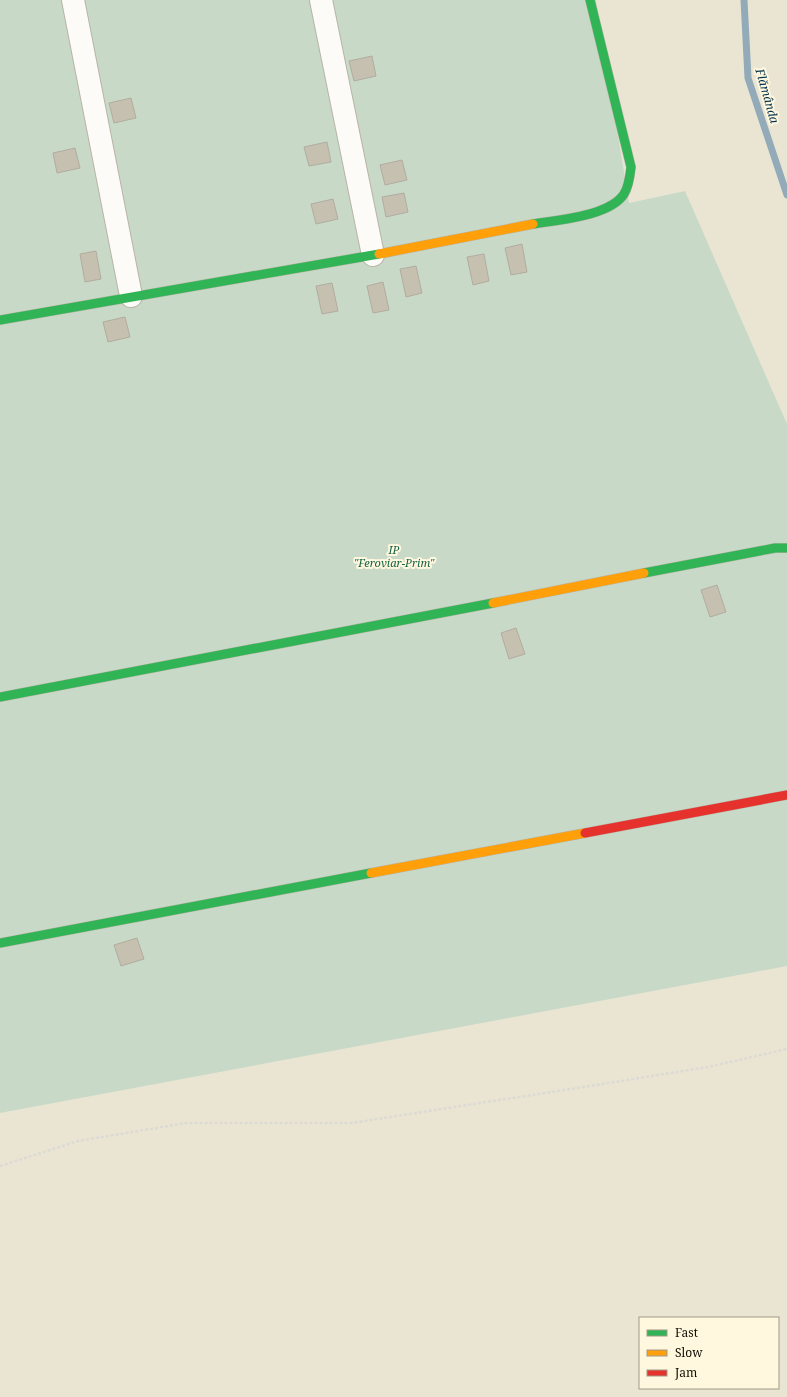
<svg xmlns="http://www.w3.org/2000/svg" width="787" height="1397" viewBox="0 0 787 1397" font-family="'Noto Serif',serif">
  <style>
    .green { fill: #c9d9c8 }
    .lines { fill: none; stroke-linecap: round; stroke-linejoin: round }
    .stream { stroke: #93aab8; stroke-width: 7 }
    .building { fill: #c5c0b0; stroke: #b1ad9f }
    .street-casing { stroke: #b8b4a6; stroke-width: 24 }
    .fast-casing { stroke: #b8b4a6; stroke-width: 10 }
    .slow-casing { stroke: #b8b4a6; stroke-width: 10 }
    .jam-casing { stroke: #b8b4a6; stroke-width: 10 }
    .path { stroke: #dcdad4; stroke-width: 2.5; stroke-dasharray: 3 2; stroke-linecap: butt }
    .street { stroke: #fcfbf8; stroke-width: 22 }
    .fast { stroke: #30b455; stroke-width: 9 }
    .slow { stroke: #ff9f0a; stroke-width: 9 }
    .jam { stroke: #e5322d; stroke-width: 9 }
    .labels { text-anchor: middle; stroke-width: 4; stroke-linejoin: round; paint-order: stroke }
    .park-label { font-size: 11px; font-style: italic; fill: #116347; stroke: #fff7de }
    .water-label { font-size: 12px; font-style: italic; fill: #03334f; stroke: #fff7de }
  </style>
  <rect width="100%" height="100%" fill="#eae5d3"/>
  <path class="green" d="M 0,0 L 596,0 L 629,203 L 685,191 L 787,424 L 787,966 L 0,1113 Z"/>
  <g class="lines">
    <path class="stream" d="M 744,0 L 748,78 L 787,195"/>
  </g>
  <path class="building" d="M 372,56 L 376,76 L 354,81 L 349,61 Z
    M 131,98 L 136,118 L 114,123 L 109,103 Z
    M 327,142 L 331,162 L 309,166 L 304,147 Z
    M 75,148 L 80,168 L 57,173 L 53,153 Z
    M 402,160 L 407,180 L 385,185 L 380,165 Z
    M 404,193 L 408,212 L 386,217 L 382,197 Z
    M 333,199 L 338,219 L 316,224 L 311,204 Z
    M 522,244 L 527,272 L 511,275 L 505,248 Z
    M 96,251 L 101,279 L 85,282 L 80,254 Z
    M 484,254 L 489,281 L 473,285 L 467,257 Z
    M 416,266 L 422,293 L 406,297 L 400,269 Z
    M 383,282 L 389,310 L 373,313 L 367,286 Z
    M 332,283 L 338,311 L 322,314 L 316,286 Z
    M 125,317 L 130,337 L 108,342 L 103,322 Z
    M 717,585 L 726,612 L 710,617 L 701,590 Z
    M 516,628 L 525,654 L 509,659 L 501,633 Z
    M 137,938 L 144,959 L 121,966 L 114,945 Z"/>
  <g class="lines">
    <g class="street-casing">
      <path id="street" d="M 73,0 L 131,296
        M 321,0 L 373,255"/>
    </g>
    <g class="fast-casing">
      <path id="fast" d="M 533,224 C 558,220 610,216 624,194 C 629,186 630,176 631,167 L 590,0
        M 0,320 L 379,254
        M 644,573 L 775,548 L 787,548
        M 0,697 L 493,603
        M 0,943 L 371,873"/>
    </g>
    <g class="slow-casing">
      <path id="slow" d="M 379,254 L 533,224
        M 493,603 L 644,573
        M 371,873 L 585,833"/>
    </g>
    <g class="jam-casing">
      <path id="jam" d="M 585,833 L 787,795"/>
    </g>
    <path class="path" d="M 0,1166 L 78,1141 L 186,1123 L 351,1123 L 590,1086 L 708,1067 L 787,1049"/>
    <use href="#street" class="street"/>
    <use href="#fast" class="fast"/>
    <use href="#slow" class="slow"/>
    <use href="#jam" class="jam"/>
  </g>
  <g class="labels">
    <g class="park-label">
      <text x="394" y="554">IP<tspan x="394" dy="13">"Feroviar-Prim"</tspan></text>
    </g>
    <g class="water-label">
      <text transform="translate(767 96) rotate(74)" y="4">Flămânda</text>
    </g>
  </g>
  <rect x="639" y="1317" width="140" height="72" fill="#fff7de" stroke="#a09a87"/>
  <rect x="647" y="1330" width="20" height="6" fill="#30b455" stroke="#a09a87"/>
  <text x="675" y="1337" font-size="12" fill="#110e04">Fast</text>
  <rect x="647" y="1350" width="20" height="6" fill="#ff9f0a" stroke="#a09a87"/>
  <text x="675" y="1357" font-size="12" fill="#110e04">Slow</text>
  <rect x="647" y="1370" width="20" height="6" fill="#e5322d" stroke="#a09a87"/>
  <text x="675" y="1377" font-size="12" fill="#110e04">Jam</text>
</svg>
